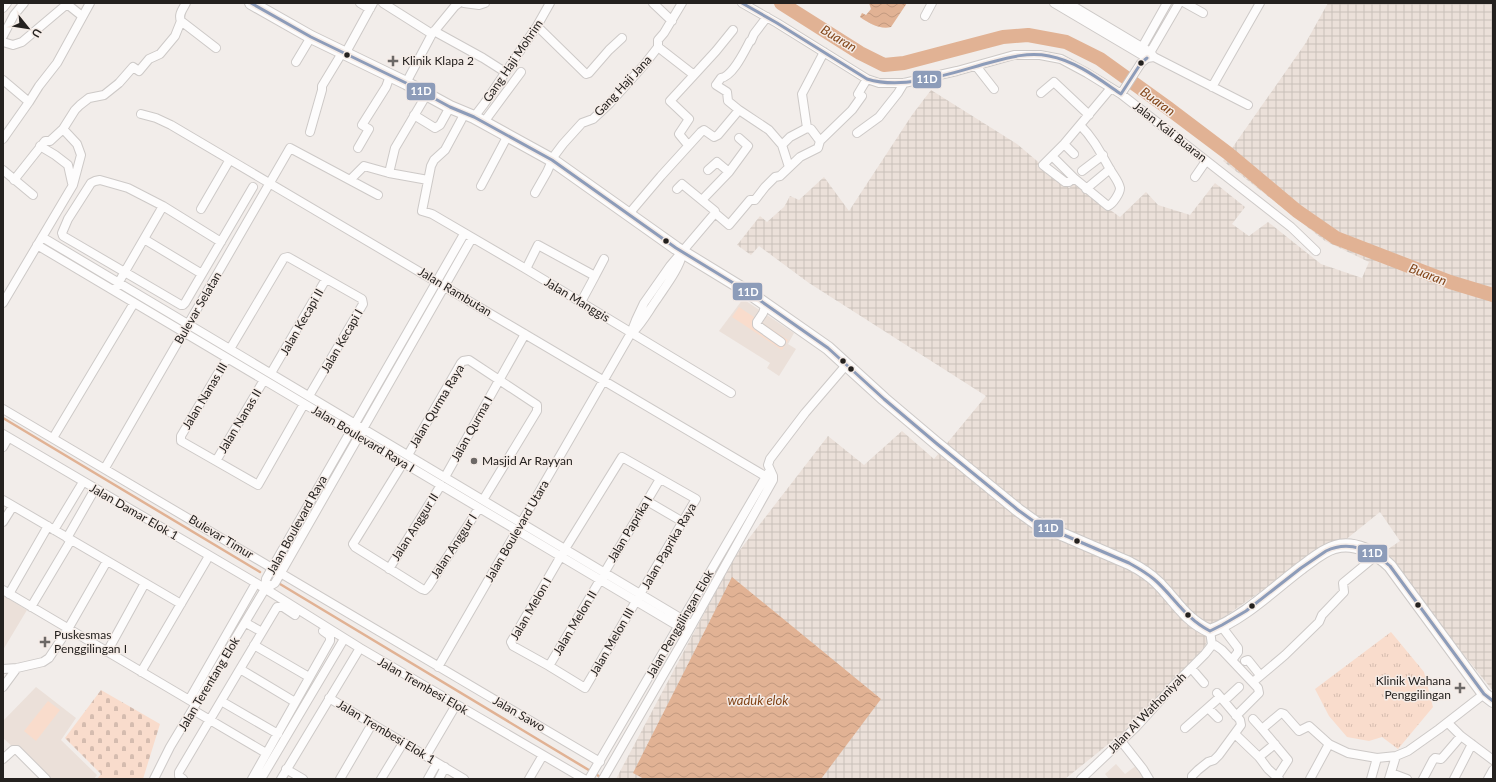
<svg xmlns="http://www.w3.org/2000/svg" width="1496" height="782" viewBox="0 0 1496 782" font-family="Lato,sans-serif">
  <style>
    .built { fill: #ebe0d9 }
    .industrial { fill: url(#industrial-grid) }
    .grass { fill: url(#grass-tufts) }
    .cemetery { fill: url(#cemetery-stones) }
    .pitch { fill: #f9dccc }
    .water { fill: url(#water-waves) }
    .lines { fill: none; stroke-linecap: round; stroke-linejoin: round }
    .stream { stroke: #e1b294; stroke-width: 2.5 }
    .river { stroke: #e1b294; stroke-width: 14 }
    .street-casing { stroke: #cdc9c7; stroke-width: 10 }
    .secondary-casing { stroke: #cdc9c7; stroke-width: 14 }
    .street { stroke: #fdfcfc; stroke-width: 8 }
    .secondary { stroke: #fdfcfc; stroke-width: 12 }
    .bus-1-casing { stroke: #f5ece7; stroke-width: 6 }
    .bus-1 { stroke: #8d9cb9; stroke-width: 3 }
    .bus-dot { fill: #24211f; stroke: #f5ece7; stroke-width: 1.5 }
    .poi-dot { fill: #6c6866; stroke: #f5ece7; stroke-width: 1.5 }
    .labels { text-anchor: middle; stroke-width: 3; stroke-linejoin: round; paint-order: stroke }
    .poi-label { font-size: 12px; fill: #24211f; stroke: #f5ece7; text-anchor: start }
    .street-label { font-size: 12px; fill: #24211f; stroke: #f5ece7 }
    .water-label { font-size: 13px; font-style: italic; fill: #824518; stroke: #f5ece7 }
    .line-badge { stroke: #f5ece7; stroke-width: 1.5 }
    .badge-label { font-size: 11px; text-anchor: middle; font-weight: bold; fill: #fff }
  </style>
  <defs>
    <pattern id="industrial-grid" width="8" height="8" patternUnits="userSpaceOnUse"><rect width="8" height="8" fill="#ebe0d9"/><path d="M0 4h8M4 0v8" fill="none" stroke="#c9c0ba"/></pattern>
    <pattern id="grass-tufts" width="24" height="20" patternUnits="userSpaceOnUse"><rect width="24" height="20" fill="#f9dccc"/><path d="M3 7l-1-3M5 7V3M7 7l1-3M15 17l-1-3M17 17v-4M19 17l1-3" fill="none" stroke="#d5bcaf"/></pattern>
    <pattern id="cemetery-stones" width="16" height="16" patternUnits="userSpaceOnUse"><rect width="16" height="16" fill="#f9dccc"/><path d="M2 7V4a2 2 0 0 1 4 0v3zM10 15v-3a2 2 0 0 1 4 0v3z" fill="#d5bcaf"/></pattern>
    <pattern id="water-waves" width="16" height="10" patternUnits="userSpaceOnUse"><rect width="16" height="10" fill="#e1b294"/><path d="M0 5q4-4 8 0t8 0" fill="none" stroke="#c1997f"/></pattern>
  </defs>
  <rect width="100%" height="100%" fill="#f2edea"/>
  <path class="built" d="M 743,299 L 794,333 L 788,344 L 796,349 L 779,376 L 767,368 L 770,363 L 719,331 Z
    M 3,595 L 27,610 L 3,650 Z
    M 36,687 L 76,718 L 61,740 L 97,775 L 94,779 L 48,779 L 3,738 L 3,721 Z
    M 1116,764 L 1125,774 L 1137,765 L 1147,779 L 1109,779 L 1105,774 Z"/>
  <path class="industrial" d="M 1328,3 L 1493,3 L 1493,691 L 1382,553 L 1400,541 L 1380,512 L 1344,541 L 1317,552 L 1217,622 L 1204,648 L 1147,713 L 1065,779 L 616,779 L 733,559 L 828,436 L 864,465 L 902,431 L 934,459 L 986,396 L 809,283 L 759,246 L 751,255 L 737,245 L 760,216 L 767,222 L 784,207 L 790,196 L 799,200 L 824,177 L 849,211 L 912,115 L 931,90 L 1017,144 L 1069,188 L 1074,184 L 1120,217 L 1146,192 L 1158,205 L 1190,215 L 1215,183 L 1245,207 L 1232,224 L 1249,236 L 1268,222 L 1321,264 L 1362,278 L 1369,262 L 1325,241 L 1223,161 L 1305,44 Z"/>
  <path class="grass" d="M 1391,632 L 1424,672 L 1433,707 L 1398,749 L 1382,737 L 1369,741 L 1347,737 L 1329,716 L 1315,689 Z"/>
  <path class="cemetery" d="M 101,690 L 160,724 L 143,779 L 97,779 L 101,774 L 65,738 Z"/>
  <path class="pitch" d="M 739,307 L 788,340 L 782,350 L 732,317 Z
    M 48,701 L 60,710 L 36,741 L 24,731 Z"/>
  <path class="water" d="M 869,3 L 907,3 L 891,27 C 881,30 868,23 860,17 L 862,13 L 866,15 L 871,9 Z
    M 732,577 L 881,699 L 821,779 L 644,779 L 633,773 Z"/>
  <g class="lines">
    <path class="stream" d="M 3,418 L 260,572
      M 280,584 L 602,778"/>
    <path class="river" d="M 781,3 L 860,53 L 884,65 L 904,63 L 1003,37 L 1028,35 L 1066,42 L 1100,59 L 1168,108 L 1229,154 L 1297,211 L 1336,238 L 1450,282 L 1493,295"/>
    <g class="street-casing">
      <path id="street" d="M 186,3 C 183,9 178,14 181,21 L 216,48
        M 360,3 L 370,9
        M 383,3 L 432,34
        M 464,3 L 479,5 L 485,3
        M 653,3 L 672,21
        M 742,3 L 777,23 L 867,79 L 879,83 L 904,83 L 957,71 L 1014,55 L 1040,55 L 1061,59 L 1087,73 L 1121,94 L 1291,227 L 1316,251
        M 1054,3 L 1147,58 L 1154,57
        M 1068,3 L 1150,52 L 1154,57 L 1248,105
        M 1185,3 L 1203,13
        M 3,8 L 7,3
        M 925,16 L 932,3
        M 537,26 L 586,74 L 589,73 L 609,50 L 622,38
        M 434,31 L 483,58 L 505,72
        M 3,36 L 14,15 L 24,3
        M 3,42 L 13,45 L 22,42 L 67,4 L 82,16
        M 658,47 L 694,75 L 716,51 L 733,30
        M 1140,51 L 1167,3
        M 345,54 L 373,3
        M 296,62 L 311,37
        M 976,66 L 994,89
        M 3,80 L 29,102 L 3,139
        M 406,83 L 432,34 L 455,6 L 459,3
        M 1212,87 L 1260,3
        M 1041,93 L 1054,82 L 1089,115
        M 1121,94 L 1141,63 L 1147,58 L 1179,3
        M 29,102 L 39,86 L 57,63 L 90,3
        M 739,110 L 728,101 L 727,92 L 716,85 L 721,78 C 733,76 744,52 750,41 L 751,41 L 754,34 L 767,17
        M 465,113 L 445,150 L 434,160 L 431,166 L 422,211 L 432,214 L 526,269 L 731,393
        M 141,114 L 156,118 L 171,125 L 765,476
        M 414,115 L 435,128 L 440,125 L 450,107
        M 474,117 L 484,104 L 537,26 L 550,3
        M 484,122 L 521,72
        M 807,128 L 811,129 L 820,141
        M 310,132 L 322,90 L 322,86 L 342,53
        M 857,133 L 879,117 L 898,93 L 904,83
        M 1064,144 L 1074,154
        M 688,145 L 679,134 L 689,119 L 670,101 L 694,75
        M 782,145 L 790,137 L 807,128 L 802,94 L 824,52
        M 40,146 L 55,155 L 68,165 L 72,183
        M 358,148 L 369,129 L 362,125 L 386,87 L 390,76
        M 1052,156 L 1074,178 L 1108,206 C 1113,204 1120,193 1120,188 C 1119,182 1114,176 1111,171 C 1101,154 1095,140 1080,125
        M 3,170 L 33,195
        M 708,170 L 717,162 L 729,172
        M 1082,171 L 1103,155
        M 389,173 L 395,148 L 427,94
        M 1195,177 L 1206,161
        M 1074,178 L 1069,182 L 1065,182 L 1043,165 L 1064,144 L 1111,88
        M 14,180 L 45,141 L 50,141 L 63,129 L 75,110 L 80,105 L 89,98 L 104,95 L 119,83 L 133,67 L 139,71 L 149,59 L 160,54 L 175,36 L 181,21
        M 350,180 L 364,166 L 389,173 L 428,180
        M 481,186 L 508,135
        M 1086,189 L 1110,169
        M 535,193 L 547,172 L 554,156 L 563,144 L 582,123 L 593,119 L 610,103 L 644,65 L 658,47 L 658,40 L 664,33 L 682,3
        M 702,200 L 729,172 L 748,146 L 739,138
        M 201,209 L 229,161
        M 715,213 L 729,225 L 750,200 L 755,200 L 765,187 L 775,177 L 780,176 L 800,157 L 818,148 L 820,141 L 852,110 L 862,96 L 858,94 L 867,79
        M 628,215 L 661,176 L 701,132 L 704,130 L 714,137 L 718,135 L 739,110 L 769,130 L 782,145 L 789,167
        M 42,237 L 692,625
        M 144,239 L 202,274
        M 221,242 L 163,206 L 128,188 L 100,180 L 95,181 L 91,183 L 68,219 L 62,233 L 63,236 L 181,305 L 183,305 L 185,303 L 253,187
        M 37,245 L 688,632
        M 526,269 L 538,245 L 595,276 L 581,302
        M 595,276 L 604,259
        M 116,287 L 163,206
        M 3,303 L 73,185 L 81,155 L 77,144 L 63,129
        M 766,304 L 763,313 L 757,322 L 757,325 L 781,342
        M 633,332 C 643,322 649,310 657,299 C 667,284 679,269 683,252
        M 230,349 L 284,258 L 288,257 L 362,299 L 363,304 L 309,396
        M 227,358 L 181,436 L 181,441 L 258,485 L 304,404
        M 271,373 L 326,279
        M 3,409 L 600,762
        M 3,434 L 256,583 L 360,648 L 584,779
        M 53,438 L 134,303
        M 3,447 L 8,438
        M 408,455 L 461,363 L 463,361 L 469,360 L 537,405 L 537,411 L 483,500
        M 622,457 L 696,499 L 585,688 L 549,666 L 513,646 L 511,642 L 565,549 Z
        M 216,461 L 264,380
        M 403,463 L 353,544 L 355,547 L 422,589 L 425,590 L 428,587 L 479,508
        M 105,468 L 290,148 L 378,195
        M 445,477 L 525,334
        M 3,500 L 181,604
        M 647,501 L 683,522
        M 3,522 L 13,506
        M 54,530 L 83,482
        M 67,538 L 95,489
        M 389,569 L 441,485
        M 265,589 L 275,583 L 472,238
        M 3,590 L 196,704
        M 9,594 L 48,526
        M 31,607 L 71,540
        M 246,623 L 262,632
        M 1222,627 L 1238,648 L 1238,652 L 1232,660
        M 254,645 L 309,677
        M 1212,645 L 1215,645 L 1222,650 L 1258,688 L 1259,693 L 1236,716
        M 107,652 L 145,583
        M 1245,661 L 1248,660 L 1260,675
        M 549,666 L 660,479
        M 438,667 L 631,333 L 636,320 L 644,303 L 670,266 L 715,213 L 715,211 L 682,184 L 677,189
        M 1191,668 L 1204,683
        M 3,669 L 17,668 L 43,662 L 49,658 L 68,629 L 107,561
        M 240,669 L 277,607 L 283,607 L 295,615
        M 141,672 L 209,556
        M 1253,682 L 1285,655 L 1319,622 L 1322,615 L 1344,592 L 1343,583 L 1372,559
        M 3,687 L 17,668
        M 329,698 L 464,779
        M 189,700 L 256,583
        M 221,701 L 278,734
        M 1224,701 L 1239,687
        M 1208,708 L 1218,718
        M 193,710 L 266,753
        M 1253,719 L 1262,729
        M 1448,723 L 1461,736 L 1493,760
        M 1185,728 L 1220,697
        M 1235,734 L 1259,757 L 1268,769 L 1279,779
        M 1121,741 L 1143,769 L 1149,779
        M 426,756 L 456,705
        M 1259,757 L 1275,744
        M 3,759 L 13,750 L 17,750 L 46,779
        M 286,769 L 303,779
        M 1391,773 L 1407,779
        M 1277,777 L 1288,760 L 1262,729 L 1281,713 L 1284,714 L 1299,731 L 1309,726 L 1329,744 L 1348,753 L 1377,758 L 1396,756 L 1408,751 L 1439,729 L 1484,694
        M 154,779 L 170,747 L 265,589 L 266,579 L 272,568 L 464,234
        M 183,779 L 179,776 L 179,772 L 240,669 L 295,702
        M 252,779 L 330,641 L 330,636 L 323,631
        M 261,779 L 344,639
        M 281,779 L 360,648
        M 340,779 L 372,724
        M 381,779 L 403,743
        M 428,779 L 437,763
        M 439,779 L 445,767
        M 529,779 L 543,755
        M 589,779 L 768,473
        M 603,779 L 688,632 L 773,480 L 773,476 L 768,465 L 770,459 L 805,413 L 847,364
        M 1081,779 L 1137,726 L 1175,684 L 1205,654 L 1212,645 L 1210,631
        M 1192,779 L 1192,776 L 1198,770 L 1208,762 L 1214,760 L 1219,755 L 1241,725 L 1240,720 L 1217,693
        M 1310,779 L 1329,744
        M 1371,779 L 1377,758
        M 1389,779 L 1396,756
        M 1423,779 L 1433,760 L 1435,758 L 1441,759 L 1443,757 L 1461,736
        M 1454,779 L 1472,744
        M 1488,779 L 1493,770"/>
    </g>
    <g class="secondary-casing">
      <path id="secondary" d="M 251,3 L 311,37 L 406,83 L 450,107 L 474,117 L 552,160 L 676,248 L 748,292 L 828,348 L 884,399 L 936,443 L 1018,510 L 1036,523 L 1129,563 C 1139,568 1149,574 1158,583 C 1176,601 1185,620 1210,631 C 1244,618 1272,590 1301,568 C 1311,561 1323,550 1335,547 C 1354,541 1377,553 1390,566 L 1484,694 L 1493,701"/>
    </g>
    <use href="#street" class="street"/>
    <use href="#secondary" class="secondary"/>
    <g class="bus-1-casing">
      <path id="bus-1" d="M 251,3 L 311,37 L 406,83 L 450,107 L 474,117 L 552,160 L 676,248 L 748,292 L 828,348 L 884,399 L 936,443 L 1018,510 L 1036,523 L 1129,563 C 1138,568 1147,573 1155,580 C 1175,598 1185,618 1210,631 L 1222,625 L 1246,611 L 1301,568 L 1326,551 C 1349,540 1372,550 1390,566 L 1484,694 L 1493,701
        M 742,3 L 777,23 L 867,79 C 906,91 954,72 992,62 C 1010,57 1029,52 1049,56 C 1076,61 1099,79 1121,94
        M 1121,94 L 1141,63 L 1147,58"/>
    </g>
    <use href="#bus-1" class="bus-1"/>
  </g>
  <g class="bus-dot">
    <circle cx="347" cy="55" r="3.5"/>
    <circle cx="1141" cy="63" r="3.5"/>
    <circle cx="666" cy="241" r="3.5"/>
    <circle cx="843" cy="361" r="3.5"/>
    <circle cx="851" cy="369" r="3.5"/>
    <circle cx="1077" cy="541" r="3.5"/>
    <circle cx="1418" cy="605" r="3.5"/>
    <circle cx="1252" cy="606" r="3.5"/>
    <circle cx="1188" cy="615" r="3.5"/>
  </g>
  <g class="poi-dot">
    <path d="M391 55h4v4h4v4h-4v4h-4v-4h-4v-4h4z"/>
    <circle cx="474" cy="461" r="4"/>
    <path d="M43 636h4v4h4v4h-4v4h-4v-4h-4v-4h4z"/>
    <path d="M1458 682h4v4h4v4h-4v4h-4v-4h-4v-4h4z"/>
  </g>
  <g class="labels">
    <g class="poi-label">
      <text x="402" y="65">Klinik Klapa 2</text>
      <text x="482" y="465">Masjid Ar Rayyan</text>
      <text x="54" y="639">Puskesmas<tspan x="54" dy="14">Penggilingan I</tspan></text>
      <text x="1451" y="685" text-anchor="end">Klinik Wahana<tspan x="1451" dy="14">Penggilingan</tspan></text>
    </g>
    <g class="street-label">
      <text transform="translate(513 61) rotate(-56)" y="4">Gang Haji Mohrim</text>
      <text transform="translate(623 86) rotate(-47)" y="4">Gang Haji Jana</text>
      <text transform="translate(1170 132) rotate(38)" y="4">Jalan Kali Buaran</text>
      <text transform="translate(455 292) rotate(31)" y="4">Jalan Rambutan</text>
      <text transform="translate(577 300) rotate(31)" y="4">Jalan Manggis</text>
      <text transform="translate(198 308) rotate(-60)" y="4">Bulevar Selatan</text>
      <text transform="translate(302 322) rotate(-60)" y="4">Jalan Kecapi II</text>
      <text transform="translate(342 341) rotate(-60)" y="4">Jalan Kecapi I</text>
      <text transform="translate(205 396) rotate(-59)" y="4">Jalan Nanas III</text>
      <text transform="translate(437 406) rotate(-59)" y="4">Jalan Qurma Raya</text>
      <text transform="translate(240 421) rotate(-59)" y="4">Jalan Nanas II</text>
      <text transform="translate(472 429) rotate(-61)" y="4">Jalan Qurma I</text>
      <text transform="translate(363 439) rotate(31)" y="4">Jalan Boulevard Raya I</text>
      <text transform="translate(134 512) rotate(30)" y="4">Jalan Damar Elok 1</text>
      <text transform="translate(297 525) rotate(-61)" y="4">Jalan Boulevard Raya</text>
      <text transform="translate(415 527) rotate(-58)" y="4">Jalan Anggur II</text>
      <text transform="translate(630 529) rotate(-59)" y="4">Jalan Paprika I</text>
      <text transform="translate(517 531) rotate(-60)" y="4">Jalan Boulevard Utara</text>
      <text transform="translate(221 537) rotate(31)" y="4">Bulevar Timur</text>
      <text transform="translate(454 546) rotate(-57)" y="4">Jalan Anggur I</text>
      <text transform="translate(669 546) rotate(-60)" y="4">Jalan Paprika Raya</text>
      <text transform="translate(531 609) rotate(-60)" y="4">Jalan Melon I</text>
      <text transform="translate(575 623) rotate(-59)" y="4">Jalan Melon II</text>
      <text transform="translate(680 624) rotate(-60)" y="4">Jalan Penggilingan Elok</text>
      <text transform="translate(612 642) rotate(-60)" y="4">Jalan Melon III</text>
      <text transform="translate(209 684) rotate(-59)" y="4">Jalan Terentang Elok</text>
      <text transform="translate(423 686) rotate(30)" y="4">Jalan Trembesi Elok</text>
      <text transform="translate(1147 713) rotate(-46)" y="4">Jalan Al Wathoniyah</text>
      <text transform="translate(519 714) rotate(30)" y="4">Jalan Sawo</text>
      <text transform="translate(386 732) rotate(31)" y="4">Jalan Trembesi Elok 1</text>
    </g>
    <g class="water-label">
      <text transform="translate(839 38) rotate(31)" y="5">Buaran</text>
      <text transform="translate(1158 101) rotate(36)" y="5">Buaran</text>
      <text transform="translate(1428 274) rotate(21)" y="5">Buaran</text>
      <text x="758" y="705">waduk elok</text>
    </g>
  </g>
  <g class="line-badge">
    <rect x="912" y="70" width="30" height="19" rx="4" fill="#8d9cb9"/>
    <rect x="406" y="82" width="30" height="19" rx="4" fill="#8d9cb9"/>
    <rect x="732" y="282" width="31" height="19" rx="4" fill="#8d9cb9"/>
    <rect x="1033" y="519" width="31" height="19" rx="4" fill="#8d9cb9"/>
    <rect x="1357" y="544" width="31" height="19" rx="4" fill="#8d9cb9"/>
  </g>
  <g class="badge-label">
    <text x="927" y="83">11D</text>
    <text x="421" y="95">11D</text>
    <text x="748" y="296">11D</text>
    <text x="1048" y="532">11D</text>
    <text x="1372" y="557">11D</text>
  </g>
  <rect width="1496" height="782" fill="none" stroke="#24211f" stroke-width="8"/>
  <g transform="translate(28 28) rotate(120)" stroke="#f5ece7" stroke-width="3" paint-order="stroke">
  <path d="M0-3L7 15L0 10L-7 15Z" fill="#24211f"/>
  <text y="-6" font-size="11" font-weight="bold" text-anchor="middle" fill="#24211f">U</text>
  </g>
</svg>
